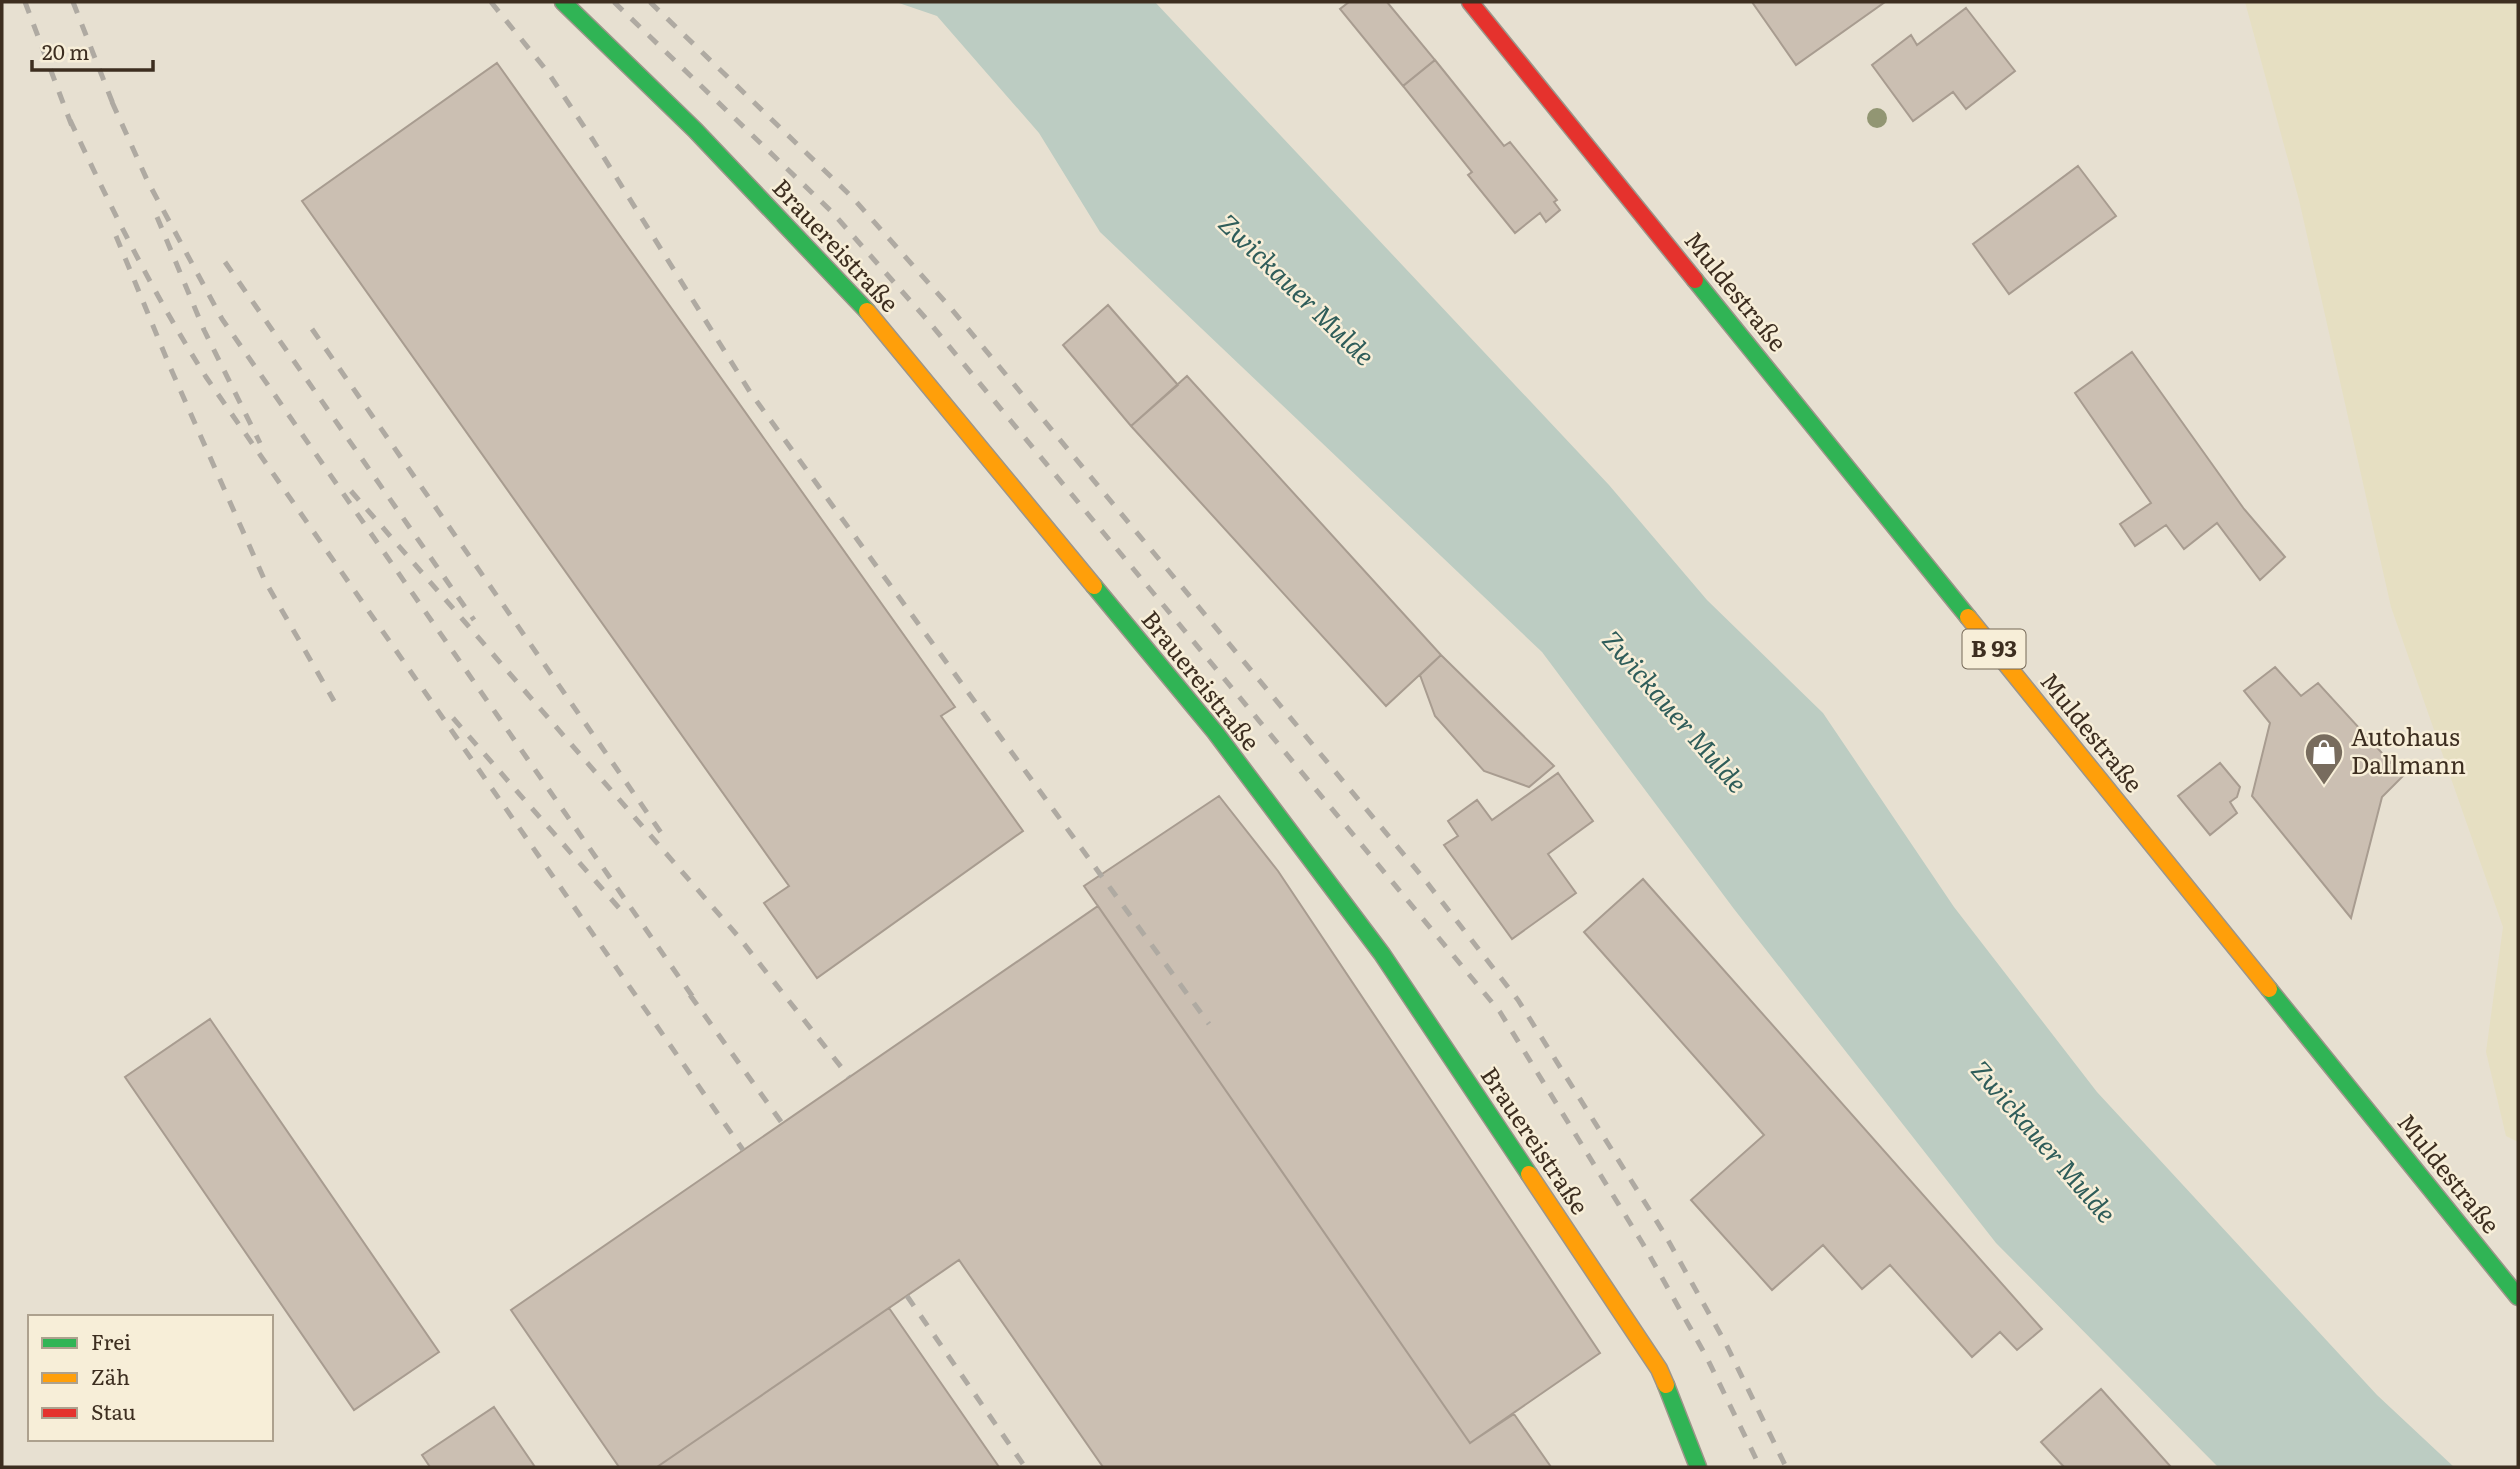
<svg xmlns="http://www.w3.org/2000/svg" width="2520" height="1469" viewBox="0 0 2520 1469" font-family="Literata,serif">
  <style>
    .farmland { fill: #e6dfc2 }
    .water { fill: #bcccc2 }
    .building { fill: #cbbfb2; stroke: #a89c90; stroke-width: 2 }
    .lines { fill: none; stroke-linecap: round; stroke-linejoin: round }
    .fast-casing { stroke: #9c958a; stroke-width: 19 }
    .slow-casing { stroke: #9c958a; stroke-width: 19 }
    .jam-casing { stroke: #9c958a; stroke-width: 19 }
    .fast { stroke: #30b455; stroke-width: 16 }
    .slow { stroke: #ff9f0a; stroke-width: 16 }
    .jam { stroke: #e5322d; stroke-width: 16 }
    .rail { stroke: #afaaa2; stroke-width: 5; stroke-dasharray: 12 12; stroke-linecap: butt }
    .tree { fill: #929673 }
    .labels { text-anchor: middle; stroke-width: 5; stroke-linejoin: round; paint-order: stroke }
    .shield { fill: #f7eed8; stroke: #756857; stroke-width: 2 }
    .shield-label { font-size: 23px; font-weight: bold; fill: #3d2e20 }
    .street-label { font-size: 24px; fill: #3d2e20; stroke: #f7eed8 }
    .poi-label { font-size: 24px; fill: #3d2e20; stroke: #f7eed8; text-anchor: start }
    .water-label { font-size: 26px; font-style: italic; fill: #2f5d5a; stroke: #f7eed8 }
  </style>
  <rect width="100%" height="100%" fill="#e7e0d1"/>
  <path class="farmland" d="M 2245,2 L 2518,2 L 2518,1142 L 2506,1136 L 2486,1052 L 2503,927 L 2391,607 L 2299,200 Z"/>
  <path class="water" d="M 896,2 L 1155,2 L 1609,485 L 1707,600 L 1823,713 L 1954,907 L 2097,1092 L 2377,1395 L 2454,1467 L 2218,1467 L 1996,1243 L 1734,909 L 1542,652 L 1100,232 L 1039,133 L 937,16 Z"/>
  <path class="building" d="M 1349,2 L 1387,2 L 1435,60 L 1403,86 L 1340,9 Z
    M 1752,2 L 1885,2 L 1796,65 Z
    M 1966,8 L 2015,71 L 1966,109 L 1953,92 L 1913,121 L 1872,65 L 1911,35 L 1917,45 Z
    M 1435,60 L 1504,146 L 1510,142 L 1557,200 L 1554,202 L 1560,210 L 1546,222 L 1540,213 L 1515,233 L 1468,175 L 1472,172 L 1403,86 Z
    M 497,63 L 955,707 L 941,716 L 1023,831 L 817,978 L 764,903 L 789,886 L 302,201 Z
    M 2078,166 L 2116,216 L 2009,294 L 1973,244 Z
    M 1108,305 L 1178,385 L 1131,426 L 1063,345 Z
    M 2132,352 L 2244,509 L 2285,557 L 2260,580 L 2217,523 L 2184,549 L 2166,525 L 2135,546 L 2120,524 L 2151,503 L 2075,393 Z
    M 1187,376 L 1441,655 L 1386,706 L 1131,426 Z
    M 1441,655 L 1554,766 L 1529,787 L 1484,771 L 1435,716 L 1420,675 Z
    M 2275,667 L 2301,696 L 2318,683 L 2403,776 L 2382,797 L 2351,918 L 2252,796 L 2270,723 L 2244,691 Z
    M 2220,763 L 2240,787 L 2237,797 L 2230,802 L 2237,813 L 2210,835 L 2178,796 Z
    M 1558,773 L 1593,821 L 1548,854 L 1576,893 L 1512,939 L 1444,845 L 1458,836 L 1448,821 L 1477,800 L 1492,820 Z
    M 1219,796 L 1278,871 L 1600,1353 L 1470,1443 L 1084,886 Z
    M 1643,879 L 2042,1329 L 2017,1350 L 2000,1332 L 1972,1357 L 1890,1265 L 1862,1289 L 1823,1245 L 1772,1290 L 1691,1200 L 1764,1135 L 1584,932 Z
    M 1098,906 L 1470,1443 L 1514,1414 L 1551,1467 L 1103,1467 L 959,1260 L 657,1467 L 619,1467 L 511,1310 Z
    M 210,1019 L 439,1352 L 354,1410 L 125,1077 Z
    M 889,1308 L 999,1467 L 657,1467 Z
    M 2101,1389 L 2171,1467 L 2064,1467 L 2041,1442 Z
    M 494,1407 L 535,1467 L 430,1467 L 422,1455 Z"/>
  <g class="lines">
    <g class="fast-casing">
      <path id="fast" d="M 563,2 L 695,130 L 867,311
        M 1695,280 L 1968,617
        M 1094,586 L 1215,732 L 1382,954 L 1529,1174
        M 2269,989 L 2518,1297
        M 1666,1385 L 1698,1467"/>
    </g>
    <g class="slow-casing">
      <path id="slow" d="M 867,311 L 1094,586
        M 1968,617 L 2269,989
        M 1529,1174 L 1659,1369 L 1666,1385"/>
    </g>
    <g class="jam-casing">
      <path id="jam" d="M 1470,2 L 1695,280"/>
    </g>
    <use href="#fast" class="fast"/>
    <use href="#slow" class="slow"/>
    <use href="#jam" class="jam"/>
    <path class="rail" d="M 25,2 L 73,129
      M 73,2 L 115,109
      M 491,2 L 547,71 L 593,140 L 750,392 L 1209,1024
      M 614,2 L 832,212 L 929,322 L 1500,1012 L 1643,1244 L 1706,1356 L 1760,1467
      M 650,2 L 852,197 L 949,306 L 1425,880 L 1518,1000 L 1664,1233 L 1726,1344 L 1786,1467
      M 112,102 L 148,182 L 222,319 L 697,1003
      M 70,120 C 111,208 154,295 206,377 L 743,1150
      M 157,217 L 204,330 L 260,443
      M 116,236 L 170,367 L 265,581 L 334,701
      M 225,262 L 474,620
      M 312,329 L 664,837
      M 351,491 L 737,935 L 849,1077
      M 453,718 L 626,916
      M 690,995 L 782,1123
      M 907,1296 L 1025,1467"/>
  </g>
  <circle class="tree" cx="1877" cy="118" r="10"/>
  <defs>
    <g id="shop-pin" transform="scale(2.0125)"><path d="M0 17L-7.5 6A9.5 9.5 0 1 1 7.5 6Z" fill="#786c5e" stroke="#f7eed8"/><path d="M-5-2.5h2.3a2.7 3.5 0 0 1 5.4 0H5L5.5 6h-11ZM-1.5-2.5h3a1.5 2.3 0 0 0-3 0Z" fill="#fff"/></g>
  </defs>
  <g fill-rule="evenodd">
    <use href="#shop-pin" x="2324" y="752"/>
  </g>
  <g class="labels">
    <rect class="shield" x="1962.5" y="629.5" width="63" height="39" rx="5"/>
    <g class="shield-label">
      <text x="1994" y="657">B 93</text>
    </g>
    <g class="street-label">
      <text transform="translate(835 246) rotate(47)" y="8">Brauereistraße</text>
      <text transform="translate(1735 292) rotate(51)" y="8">Muldestraße</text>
      <text transform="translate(1200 681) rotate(51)" y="8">Brauereistraße</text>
      <text transform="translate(2091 733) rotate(51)" y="8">Muldestraße</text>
      <text transform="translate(1534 1141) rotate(56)" y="8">Brauereistraße</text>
      <text transform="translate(2448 1174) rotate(51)" y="8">Muldestraße</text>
    </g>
    <g class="poi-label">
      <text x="2351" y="746">Autohaus<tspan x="2351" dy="28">Dallmann</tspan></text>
    </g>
    <g class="water-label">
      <text transform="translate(1296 290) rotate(44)" y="9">Zwickauer Mulde</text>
      <text transform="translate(1674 712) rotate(49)" y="9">Zwickauer Mulde</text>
      <text transform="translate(2043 1142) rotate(49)" y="9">Zwickauer Mulde</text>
    </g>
  </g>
  <rect width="2520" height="1469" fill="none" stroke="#3d2e20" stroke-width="7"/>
  <rect x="28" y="1315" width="245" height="126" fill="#f7eed8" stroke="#ada18e" stroke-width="2"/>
  <rect x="42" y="1338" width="35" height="10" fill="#30b455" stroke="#ada18e" stroke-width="2"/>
  <text x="91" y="1350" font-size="21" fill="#3d2e20">Frei</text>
  <rect x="42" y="1373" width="35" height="10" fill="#ff9f0a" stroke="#ada18e" stroke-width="2"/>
  <text x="91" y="1385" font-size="21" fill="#3d2e20">Zäh</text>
  <rect x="42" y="1408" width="35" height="10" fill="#e5322d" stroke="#ada18e" stroke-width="2"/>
  <text x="91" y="1420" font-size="21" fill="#3d2e20">Stau</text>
  <path d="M32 60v10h121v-10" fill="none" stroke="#3d2e20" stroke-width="3.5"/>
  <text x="42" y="60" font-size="21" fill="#3d2e20" stroke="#f7eed8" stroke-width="5" paint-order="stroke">20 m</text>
</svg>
